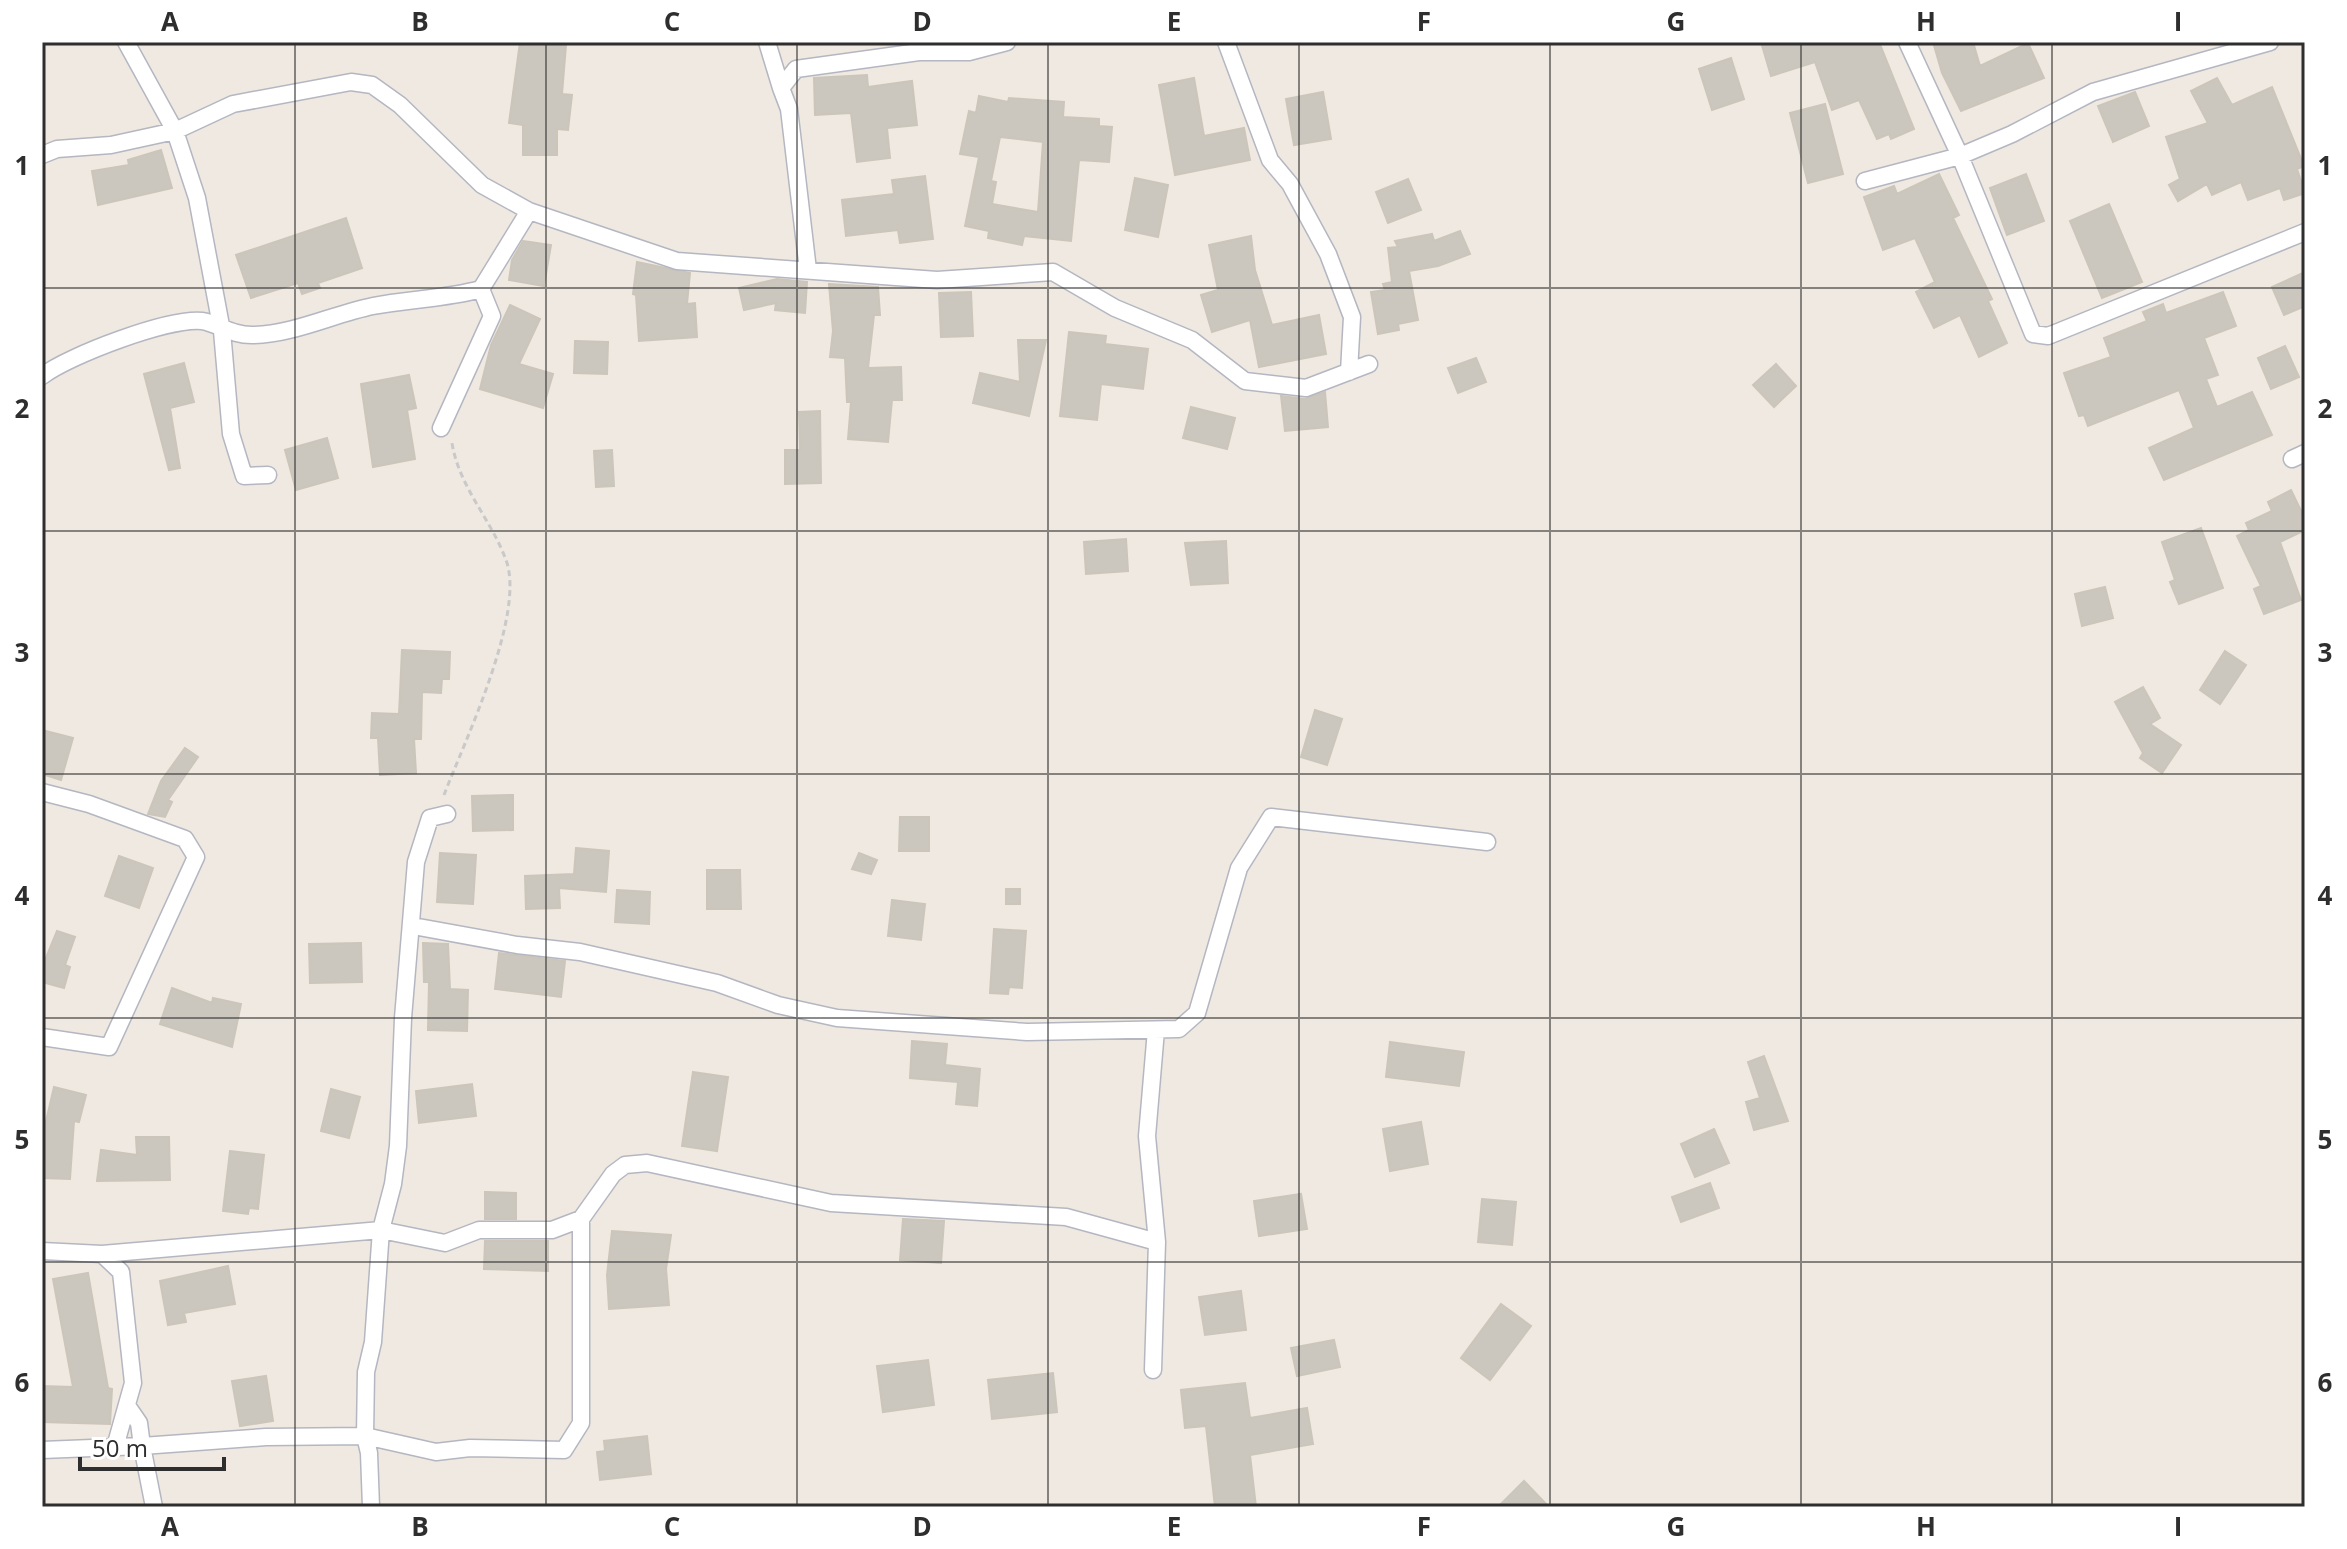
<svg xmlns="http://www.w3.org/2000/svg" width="2347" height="1549" viewBox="0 0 2347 1549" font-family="'Open Sans',sans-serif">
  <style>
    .building { fill: #cbc7bf; stroke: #cbc5ba; stroke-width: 2; fill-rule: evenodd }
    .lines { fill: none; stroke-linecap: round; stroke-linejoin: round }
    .street-casing { stroke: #b4b7c1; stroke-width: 19 }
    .path { stroke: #c9c9c9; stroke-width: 3; stroke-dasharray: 6 4; stroke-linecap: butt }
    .street { stroke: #fff; stroke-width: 16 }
    .grid { fill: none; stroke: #2e2e2e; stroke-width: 2; stroke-opacity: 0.55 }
    .neatline { fill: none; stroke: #2e2e2e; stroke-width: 3 }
    .grid-label { font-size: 26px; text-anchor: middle; font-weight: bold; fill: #2e2e2e }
  </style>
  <rect width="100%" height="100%" fill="#efe9e1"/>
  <path class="building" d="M 520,42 L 566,45 L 562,94 L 572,95 L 568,130 L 557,129 L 557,155 L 523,155 L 523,125 L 509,123 Z
    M 1761,42 L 1879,42 L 1914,129 L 1891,139 L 1889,134 L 1877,139 L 1859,100 L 1832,110 L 1815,62 L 1771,76 Z
    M 1933,42 L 1973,42 L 1980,66 L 2028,43 L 2044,78 L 1961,111 L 1942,73 Z
    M 1731,58 L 1744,99 L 1712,110 L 1699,69 Z
    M 867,75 L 868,87 L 912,81 L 917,125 L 887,128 L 890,158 L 857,162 L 851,113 L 815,115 L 814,78 Z
    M 1194,78 L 1204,136 L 1244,128 L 1250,160 L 1175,175 L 1159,85 Z
    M 2217,78 L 2232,105 L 2272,87 L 2304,166 L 2297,169 L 2305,193 L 2284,200 L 2280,188 L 2248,200 L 2241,182 L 2212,195 L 2207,184 L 2178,201 L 2169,185 L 2180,179 L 2166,137 L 2208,123 L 2191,91 Z
    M 1323,92 L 1331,139 L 1294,145 L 1286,99 Z
    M 2135,92 L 2149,126 L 2113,142 L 2098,106 Z
    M 979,96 L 1008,102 L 1009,98 L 1064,102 L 1063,117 L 1099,119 L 1099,126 L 1112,127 L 1109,162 L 1079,160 L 1071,241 L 1024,236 L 1022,245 L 988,238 L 989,231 L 965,226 L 979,157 L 960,154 L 969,111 L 976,113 ZM 1000,137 L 1043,142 L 1038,212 L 992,204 L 996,182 L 991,181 Z
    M 1825,104 L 1843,174 L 1808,183 L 1790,113 Z
    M 161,150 L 172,188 L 98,205 L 92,171 L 129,165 L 128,160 Z
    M 1939,174 L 1959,215 L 1953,218 L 1992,299 L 1988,301 L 2007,343 L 1979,357 L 1960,315 L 1934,328 L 1916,292 L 1935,282 L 1915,238 L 1883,250 L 1864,197 L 1894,186 L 1897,194 Z
    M 2026,174 L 2044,221 L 2007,235 L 1990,188 Z
    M 925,176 L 933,239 L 900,243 L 898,230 L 846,236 L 842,200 L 894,194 L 892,180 Z
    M 1135,178 L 1168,185 L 1158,237 L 1125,230 Z
    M 1408,179 L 1421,210 L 1388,223 L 1376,192 Z
    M 2109,204 L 2142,282 L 2102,298 L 2070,221 Z
    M 346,218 L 362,268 L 318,283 L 320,288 L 302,294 L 298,283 L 251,298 L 236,255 Z
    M 1460,231 L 1470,254 L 1438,266 L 1409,271 L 1418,320 L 1398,324 L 1399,330 L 1378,334 L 1371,292 L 1385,290 L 1383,284 L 1392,282 L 1388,248 L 1398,247 L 1395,241 L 1432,234 L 1434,241 Z
    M 1251,236 L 1255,270 L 1272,325 L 1319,315 L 1326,354 L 1259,367 L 1250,320 L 1212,332 L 1201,295 L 1218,290 L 1209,245 Z
    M 523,241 L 551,245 L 544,286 L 509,280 L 512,260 Z
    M 637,262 L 690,273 L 687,304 L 695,303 L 697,337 L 639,341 L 636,295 L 633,294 Z
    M 2305,272 L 2305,306 L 2284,315 L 2272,287 Z
    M 777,279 L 807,282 L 805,313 L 775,310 L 776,303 L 744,310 L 739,288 Z
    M 829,284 L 878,287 L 880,315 L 874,315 L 868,368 L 901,367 L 902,400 L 892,400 L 888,442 L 848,439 L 851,402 L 847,402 L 845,358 L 830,357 L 833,331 Z
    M 971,292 L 973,336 L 941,337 L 939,293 Z
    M 2223,292 L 2236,326 L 2204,338 L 2218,375 L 2206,379 L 2217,407 L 2252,392 L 2272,435 L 2164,480 L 2149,448 L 2194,428 L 2179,390 L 2088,426 L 2084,415 L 2079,416 L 2064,373 L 2111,357 L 2104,338 L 2147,321 L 2143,312 L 2163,304 L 2166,313 Z
    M 510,305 L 540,319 L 519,364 L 553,374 L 543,408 L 480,389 L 491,345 Z
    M 1069,332 L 1106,336 L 1105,344 L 1148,349 L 1143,389 L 1101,384 L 1097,420 L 1060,416 Z
    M 1018,340 L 1046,340 L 1029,416 L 973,403 L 980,373 L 1020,382 Z
    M 575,341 L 608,342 L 607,374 L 574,373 Z
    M 2285,346 L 2299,377 L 2271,389 L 2258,358 Z
    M 1476,358 L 1486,382 L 1458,393 L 1448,368 Z
    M 184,363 L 194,402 L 170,408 L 180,468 L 169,470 L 144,374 Z
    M 1776,364 L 1796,386 L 1774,407 L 1753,385 Z
    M 409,375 L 416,408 L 407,410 L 415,459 L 373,467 L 361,384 Z
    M 1325,392 L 1328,427 L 1285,431 L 1281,396 L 1305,399 Z
    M 1191,407 L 1235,418 L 1227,449 L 1183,438 Z
    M 820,411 L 821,483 L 785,484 L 785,450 L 800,450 L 799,412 Z
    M 327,438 L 338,478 L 296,490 L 285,450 Z
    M 612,450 L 614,486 L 596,487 L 594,451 Z
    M 2291,490 L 2305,519 L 2305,530 L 2280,542 L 2301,600 L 2264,614 L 2254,589 L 2261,586 L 2237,536 L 2249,530 L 2246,523 L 2272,511 L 2268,502 Z
    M 2201,528 L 2223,588 L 2179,604 L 2170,582 L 2175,580 L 2162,542 Z
    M 1126,539 L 1128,571 L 1086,574 L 1084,542 Z
    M 1226,541 L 1228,583 L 1191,585 L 1185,543 Z
    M 2105,587 L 2113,618 L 2082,626 L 2075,594 Z
    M 402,650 L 450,652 L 449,679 L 442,679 L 441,693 L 422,692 L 421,739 L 414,739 L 416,773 L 380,775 L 378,738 L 371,738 L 372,713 L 399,714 Z
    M 2225,651 L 2246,665 L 2220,704 L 2200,690 Z
    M 2143,687 L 2160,718 L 2150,724 L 2181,745 L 2162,773 L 2140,758 L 2143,753 L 2115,702 Z
    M 1315,710 L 1342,719 L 1327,765 L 1301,757 Z
    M 42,730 L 73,738 L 61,780 L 42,774 Z
    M 185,748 L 198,757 L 168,800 L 172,802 L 165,817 L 148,814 L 161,781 Z
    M 513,795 L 513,830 L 473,831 L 472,796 Z
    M 900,817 L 929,817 L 929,851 L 899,851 Z
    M 576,848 L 609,851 L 606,892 L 559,888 L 560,908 L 526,909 L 525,876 L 574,874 Z
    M 440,853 L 476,855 L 473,904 L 437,902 Z
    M 859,853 L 877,860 L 871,874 L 852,869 Z
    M 119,856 L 153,868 L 139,908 L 105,896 Z
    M 707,870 L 740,870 L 741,909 L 707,909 Z
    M 1006,889 L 1020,889 L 1020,904 L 1006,904 Z
    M 617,890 L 650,892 L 649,924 L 615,922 Z
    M 892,900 L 925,904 L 921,940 L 888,936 Z
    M 994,929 L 1026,931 L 1022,988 L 1009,987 L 1008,994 L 990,993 Z
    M 57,931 L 75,937 L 65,965 L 70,967 L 64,988 L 42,982 L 45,960 Z
    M 361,943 L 362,982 L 310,983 L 309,944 Z
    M 423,943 L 448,944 L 450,989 L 468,990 L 467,1031 L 428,1030 L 429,982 L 424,982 Z
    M 499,953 L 565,961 L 561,997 L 495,989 Z
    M 172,988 L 212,1003 L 213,998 L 241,1004 L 232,1047 L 160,1024 Z
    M 912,1041 L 947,1044 L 945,1065 L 980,1069 L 977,1106 L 956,1104 L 958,1082 L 910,1078 Z
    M 1390,1042 L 1464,1052 L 1459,1086 L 1386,1077 Z
    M 1764,1056 L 1788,1121 L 1754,1130 L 1746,1102 L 1760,1098 L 1748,1062 Z
    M 693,1072 L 728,1077 L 717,1151 L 682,1146 Z
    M 472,1084 L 476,1116 L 419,1123 L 416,1091 Z
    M 54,1087 L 86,1095 L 79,1122 L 74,1121 L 70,1179 L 42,1178 L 42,1138 Z
    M 331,1089 L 360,1097 L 349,1138 L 321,1131 Z
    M 1421,1122 L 1428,1164 L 1390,1171 L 1383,1129 Z
    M 1714,1129 L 1729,1163 L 1695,1177 L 1681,1144 Z
    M 136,1137 L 169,1137 L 170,1180 L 97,1181 L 101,1150 L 137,1155 Z
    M 230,1151 L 264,1155 L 258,1209 L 249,1208 L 248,1214 L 223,1211 Z
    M 1710,1183 L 1719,1208 L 1681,1222 L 1672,1197 Z
    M 485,1192 L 516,1193 L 516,1219 L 485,1219 Z
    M 1301,1194 L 1307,1229 L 1259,1236 L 1254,1201 Z
    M 1482,1199 L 1516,1202 L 1512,1245 L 1478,1242 Z
    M 903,1219 L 944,1221 L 941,1263 L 900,1260 Z
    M 612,1231 L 671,1235 L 666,1269 L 669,1305 L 609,1309 L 607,1275 Z
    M 485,1241 L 548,1241 L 548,1271 L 484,1269 Z
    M 228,1266 L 235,1304 L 184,1313 L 186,1322 L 168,1325 L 160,1281 Z
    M 88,1273 L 108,1388 L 112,1389 L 110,1424 L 42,1422 L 42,1386 L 73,1387 L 53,1279 Z
    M 1241,1291 L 1246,1330 L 1205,1335 L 1199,1297 Z
    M 1501,1304 L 1531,1326 L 1490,1380 L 1461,1358 Z
    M 1334,1340 L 1340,1367 L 1297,1376 L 1291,1348 Z
    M 928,1360 L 934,1405 L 883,1412 L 877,1366 Z
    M 1053,1373 L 1057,1412 L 992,1419 L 988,1380 Z
    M 266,1376 L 273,1421 L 240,1426 L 232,1381 Z
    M 1245,1383 L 1250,1418 L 1307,1408 L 1313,1444 L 1250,1455 L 1256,1507 L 1215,1507 L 1206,1426 L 1185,1428 L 1181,1390 Z
    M 647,1436 L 651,1474 L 600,1480 L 597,1452 L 605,1451 L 604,1441 Z
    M 1524,1481 L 1549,1507 L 1498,1507 Z"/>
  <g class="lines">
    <g class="street-casing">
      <path id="street" d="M 126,42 L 175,131 L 197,198 L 222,331 L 231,434 L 244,476 L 268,475
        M 767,42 L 781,88
        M 1226,42 L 1270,160 L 1290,184 L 1328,254 L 1352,317 L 1349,372
        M 1907,42 L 1960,156 L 2033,334 L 2048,336 L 2305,232
        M 42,155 L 57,149 L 111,145 L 175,131 L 233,104 L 351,82 L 372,85 L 400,105 L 482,185 L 529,211 L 677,261 L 937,280 L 1053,272 L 1115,308 L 1192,340 L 1245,381 L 1306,388 L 1369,364
        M 1865,181 L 1960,156 L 2012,134 L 2093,92 L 2270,42
        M 808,270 L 789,109 L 781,88 L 796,69 L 919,52 L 969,52 L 1007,42
        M 42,376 C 70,355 168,318 202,321 C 217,323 232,336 254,335 C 294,334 334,314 373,306 C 409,299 445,299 481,289
        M 441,428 L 492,316 L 481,289 L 529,211
        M 2292,459 L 2305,453
        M 42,792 L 89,804 L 185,839 L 196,857 L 109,1047 L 42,1037
        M 447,814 L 430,818 L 416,862 L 403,1018 L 398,1146 L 393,1184 L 381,1230 L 373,1342 L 366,1372 L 365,1436 L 436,1452 L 470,1448 L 564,1450 L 581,1423 L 581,1219
        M 413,926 L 517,945 L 580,952 L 717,983 L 778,1005 L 837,1018 L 1027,1032 L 1179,1029 L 1197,1013 L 1239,868 L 1271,817 L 1487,842
        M 1156,1030 L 1147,1136 L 1157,1242
        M 42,1251 L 102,1254 L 121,1272 L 133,1383 L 115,1447
        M 102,1254 L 381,1230 L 445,1243 L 479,1230 L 552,1230 L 581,1219 L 613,1174 L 625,1165 L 647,1163 L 831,1203 L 1066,1217 L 1157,1242 L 1153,1370
        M 128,1407 L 139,1423 L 142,1446 L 266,1437 L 365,1436 L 369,1453 L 371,1507
        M 42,1450 L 142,1446 L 154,1507"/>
    </g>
    <path class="path" d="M 444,795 C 465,740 526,614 506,560 C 491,519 459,487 452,443"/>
    <use href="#street" class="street"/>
  </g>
  <path class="grid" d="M 295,42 L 295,1507M 546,42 L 546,1507M 797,42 L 797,1507M 1048,42 L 1048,1507M 1299,42 L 1299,1507M 1550,42 L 1550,1507M 1801,42 L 1801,1507M 2052,42 L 2052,1507M 42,288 L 2305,288M 42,531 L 2305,531M 42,774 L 2305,774M 42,1018 L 2305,1018M 42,1262 L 2305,1262"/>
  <rect width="2347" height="1549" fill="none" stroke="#ffffff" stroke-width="88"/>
  <path d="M80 1457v12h144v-12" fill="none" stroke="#2e2e2e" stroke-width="4"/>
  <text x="92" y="1457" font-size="24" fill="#2e2e2e" stroke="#ffffff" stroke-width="6" paint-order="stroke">50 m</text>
  <rect x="44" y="44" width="2259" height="1461" class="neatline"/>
  <g class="grid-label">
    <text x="170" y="31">A</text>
    <text x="420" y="31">B</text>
    <text x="672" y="31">C</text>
    <text x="922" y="31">D</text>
    <text x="1174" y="31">E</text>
    <text x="1424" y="31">F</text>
    <text x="1676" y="31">G</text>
    <text x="1926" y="31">H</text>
    <text x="2178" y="31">I</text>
    <text x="22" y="175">1</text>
    <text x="2325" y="175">1</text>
    <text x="22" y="418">2</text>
    <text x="2325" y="418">2</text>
    <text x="22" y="662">3</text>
    <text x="2325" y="662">3</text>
    <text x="22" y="905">4</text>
    <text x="2325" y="905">4</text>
    <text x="22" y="1149">5</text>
    <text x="2325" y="1149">5</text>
    <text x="22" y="1392">6</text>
    <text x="2325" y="1392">6</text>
    <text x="170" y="1536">A</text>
    <text x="420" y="1536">B</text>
    <text x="672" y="1536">C</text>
    <text x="922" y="1536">D</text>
    <text x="1174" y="1536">E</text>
    <text x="1424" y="1536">F</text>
    <text x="1676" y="1536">G</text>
    <text x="1926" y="1536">H</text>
    <text x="2178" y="1536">I</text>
  </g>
</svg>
